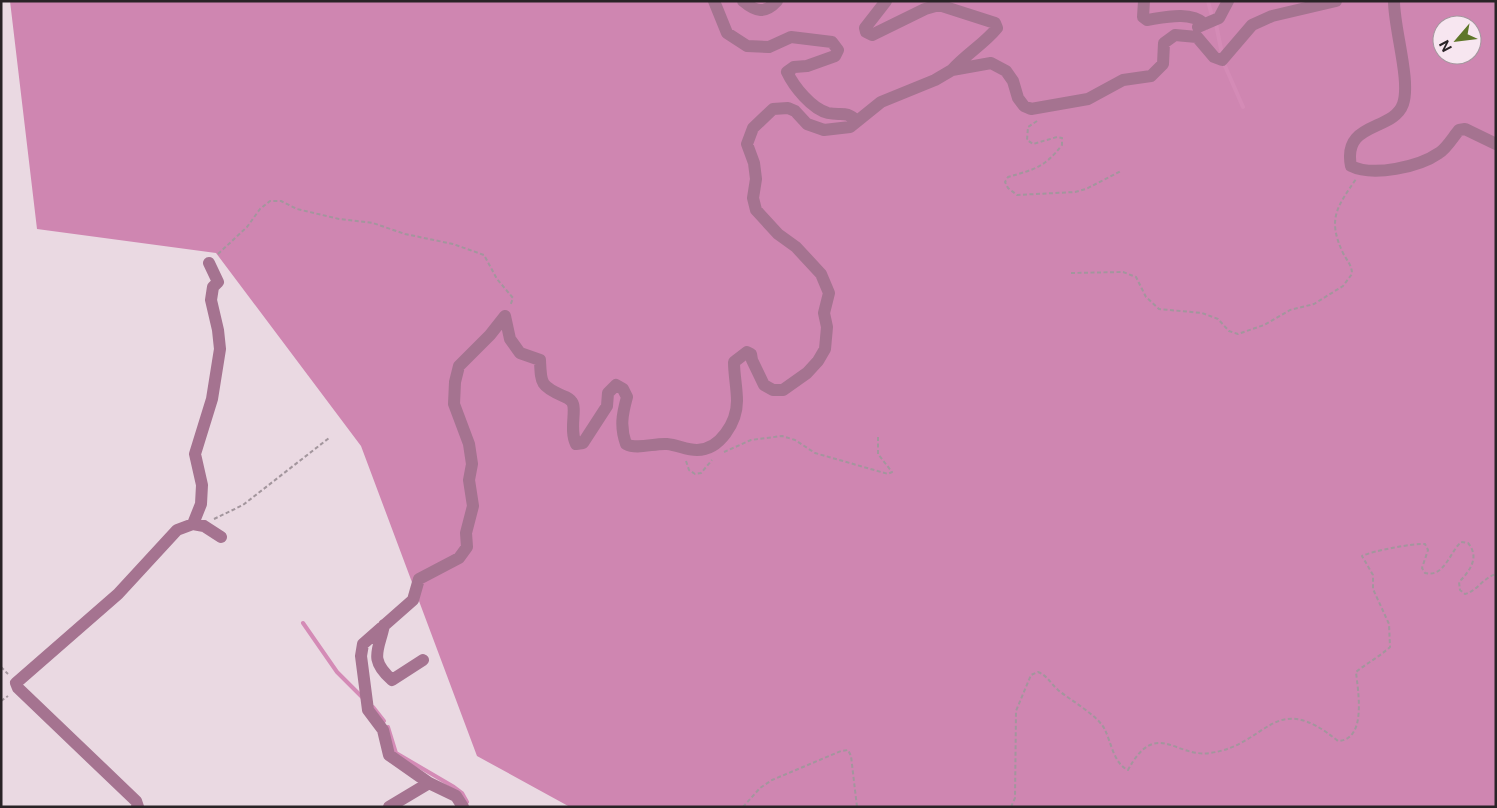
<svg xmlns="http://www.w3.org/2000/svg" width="1497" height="808" viewBox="0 0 1497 808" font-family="'Public Sans',sans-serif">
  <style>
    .forest { fill: #cf86b1; fill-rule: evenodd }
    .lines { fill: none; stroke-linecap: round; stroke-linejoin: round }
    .stream { stroke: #d48bb6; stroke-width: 4 }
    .path { stroke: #a3969d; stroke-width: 2; stroke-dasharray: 4 2.5; stroke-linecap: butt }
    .minor { stroke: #a57390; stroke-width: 12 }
  </style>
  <rect width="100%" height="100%" fill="#ead9e2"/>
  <path class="forest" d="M 10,1 L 1496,1 L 1496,807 L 570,807 L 477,756 L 361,446 L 216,253 L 37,229 ZM 1442,25 L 1472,25 L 1472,55 L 1442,55 Z"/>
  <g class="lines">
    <path class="stream" d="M 1208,1 L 1212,16
      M 1216,24 L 1222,54
      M 1225,66 L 1243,107
      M 303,623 L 337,672 L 362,697
      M 373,707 L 384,721
      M 388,727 L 396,753 L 454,787 L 462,793 L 467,802"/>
    <path class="path" d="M 1495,1 L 1496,4
      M 1037,121 L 1028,127 L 1027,140 L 1033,144 L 1057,137 L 1062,138 L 1062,145 C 1044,168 1035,169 1008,177 L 1005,182 L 1008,188 L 1017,195 L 1075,192 L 1086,189 L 1121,171
      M 218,254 L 247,227 L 260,209 L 270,201 L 281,201 L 297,209 L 339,219 L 373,223 L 405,234 L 453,244 L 484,255 L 497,279 L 513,298 L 510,306
      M 1071,273 L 1123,272 L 1136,277 L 1146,297 L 1159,309 L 1202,313 L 1218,319 L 1229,331 L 1238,334 L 1264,325 L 1290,310 L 1314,304 L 1343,286 L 1352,274 C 1352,265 1347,261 1343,253 C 1327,219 1337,207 1356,179
      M 724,452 L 751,440 L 782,436 L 795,440 L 815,453 L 888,474 L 892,472 L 878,454 L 878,435
      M 686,461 L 689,470 L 695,474 L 701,473 L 712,460
      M 214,519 L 243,505 L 329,438
      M 1,667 L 8,674
      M 1,701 L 8,696
      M 743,807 L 760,788 L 772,780 L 841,751 L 848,750 L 851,756 L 857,807
      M 1011,807 L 1015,798 L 1016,711 L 1031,675 L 1038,672 C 1048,676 1050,683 1058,690 C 1070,700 1099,716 1105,730 C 1111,742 1114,764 1128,770 C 1156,718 1175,758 1210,753 C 1269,745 1273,688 1338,741 C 1367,740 1358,691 1356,672 C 1367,663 1379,657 1390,647 L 1389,624 L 1373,589 L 1373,575 L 1362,556 C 1372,551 1414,543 1425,544 L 1428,550 L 1422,568 L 1425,573 C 1444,578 1450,552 1461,542 L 1468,543 C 1480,557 1470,571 1459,582 L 1460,590 L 1465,594 C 1477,591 1483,578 1496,574"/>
    <path class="minor" d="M 714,1 L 727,33 L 747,46 L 769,47 L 791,37 L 832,42 L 838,50 L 835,56 L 807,66 L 794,67 L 787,72 C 794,87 812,109 828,113 C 842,116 845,110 857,121
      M 743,1 C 756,12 765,14 777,1
      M 886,1 L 865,28 L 866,32 L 872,35 L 925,9 L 939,5 L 995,23 L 997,28 C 984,44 965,55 952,70
      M 1144,1 L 1143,17 L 1147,20 C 1166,17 1190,11 1205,24
      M 1394,1 C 1394,29 1411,81 1403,104 C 1393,132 1342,121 1351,166 C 1373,177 1419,167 1439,153 C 1447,148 1453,137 1459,130 L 1465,129 L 1496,144
      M 1198,27 L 1219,18 L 1228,1
      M 193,524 L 201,504 L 202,485 L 195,454 L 212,399 L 220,349 L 218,330 L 211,300 L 213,287 L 218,282 L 209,263
      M 384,625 C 379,650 368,659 392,680 L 423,660
      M 138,807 L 136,801 L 18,688 L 16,683 L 118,594 L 177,530 L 193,524 L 204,526 L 221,537
      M 389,807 L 429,783
      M 463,807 L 456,796 L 429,783 L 389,755 L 383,730 L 368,710 L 361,656 L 363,644 L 413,600 L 419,579 L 459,558 L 467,547 L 466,533 L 473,506 L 469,480 L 472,464 L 469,444 L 454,404 L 455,382 L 459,366 L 490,335 L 505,316 L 510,339 L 520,353 L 540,360 C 541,383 540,386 563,396 C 566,397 570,399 572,402 C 577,409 569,430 576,444 L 583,443 L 607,406 L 608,393 L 616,385 L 623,389 L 627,397 C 622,415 620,427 626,444 C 637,450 654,443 667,444 C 678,445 686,450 697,450 C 720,450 737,422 737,401 C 737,388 734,375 734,362 L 747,352 L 751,354 L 752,360 L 764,385 L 773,390 L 783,390 L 807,373 L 818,361 L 825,349 L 827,327 L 824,313 L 829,293 L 821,274 L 796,247 L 778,234 L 756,210 L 753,198 L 756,179 L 754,163 L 747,144 L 753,128 L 773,109 L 788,108 L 795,111 L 807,124 L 824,130 L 850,127 L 881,102 L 935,80 L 952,70 L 991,63 L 1006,71 L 1013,81 L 1018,98 L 1024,106 L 1031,109 L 1088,99 L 1123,80 L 1151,76 L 1163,64 L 1164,43 L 1175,35 L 1197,37 L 1214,57 L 1222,60 L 1252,25 L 1272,16 L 1336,1"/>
  </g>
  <rect width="1497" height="808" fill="none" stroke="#292326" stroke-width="5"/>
  <g transform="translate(1457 40) rotate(242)"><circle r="24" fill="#f7e6f0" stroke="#a5989f"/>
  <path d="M0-4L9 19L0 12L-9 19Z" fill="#5e7628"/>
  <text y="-8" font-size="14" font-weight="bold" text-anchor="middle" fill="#292326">N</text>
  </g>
</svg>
